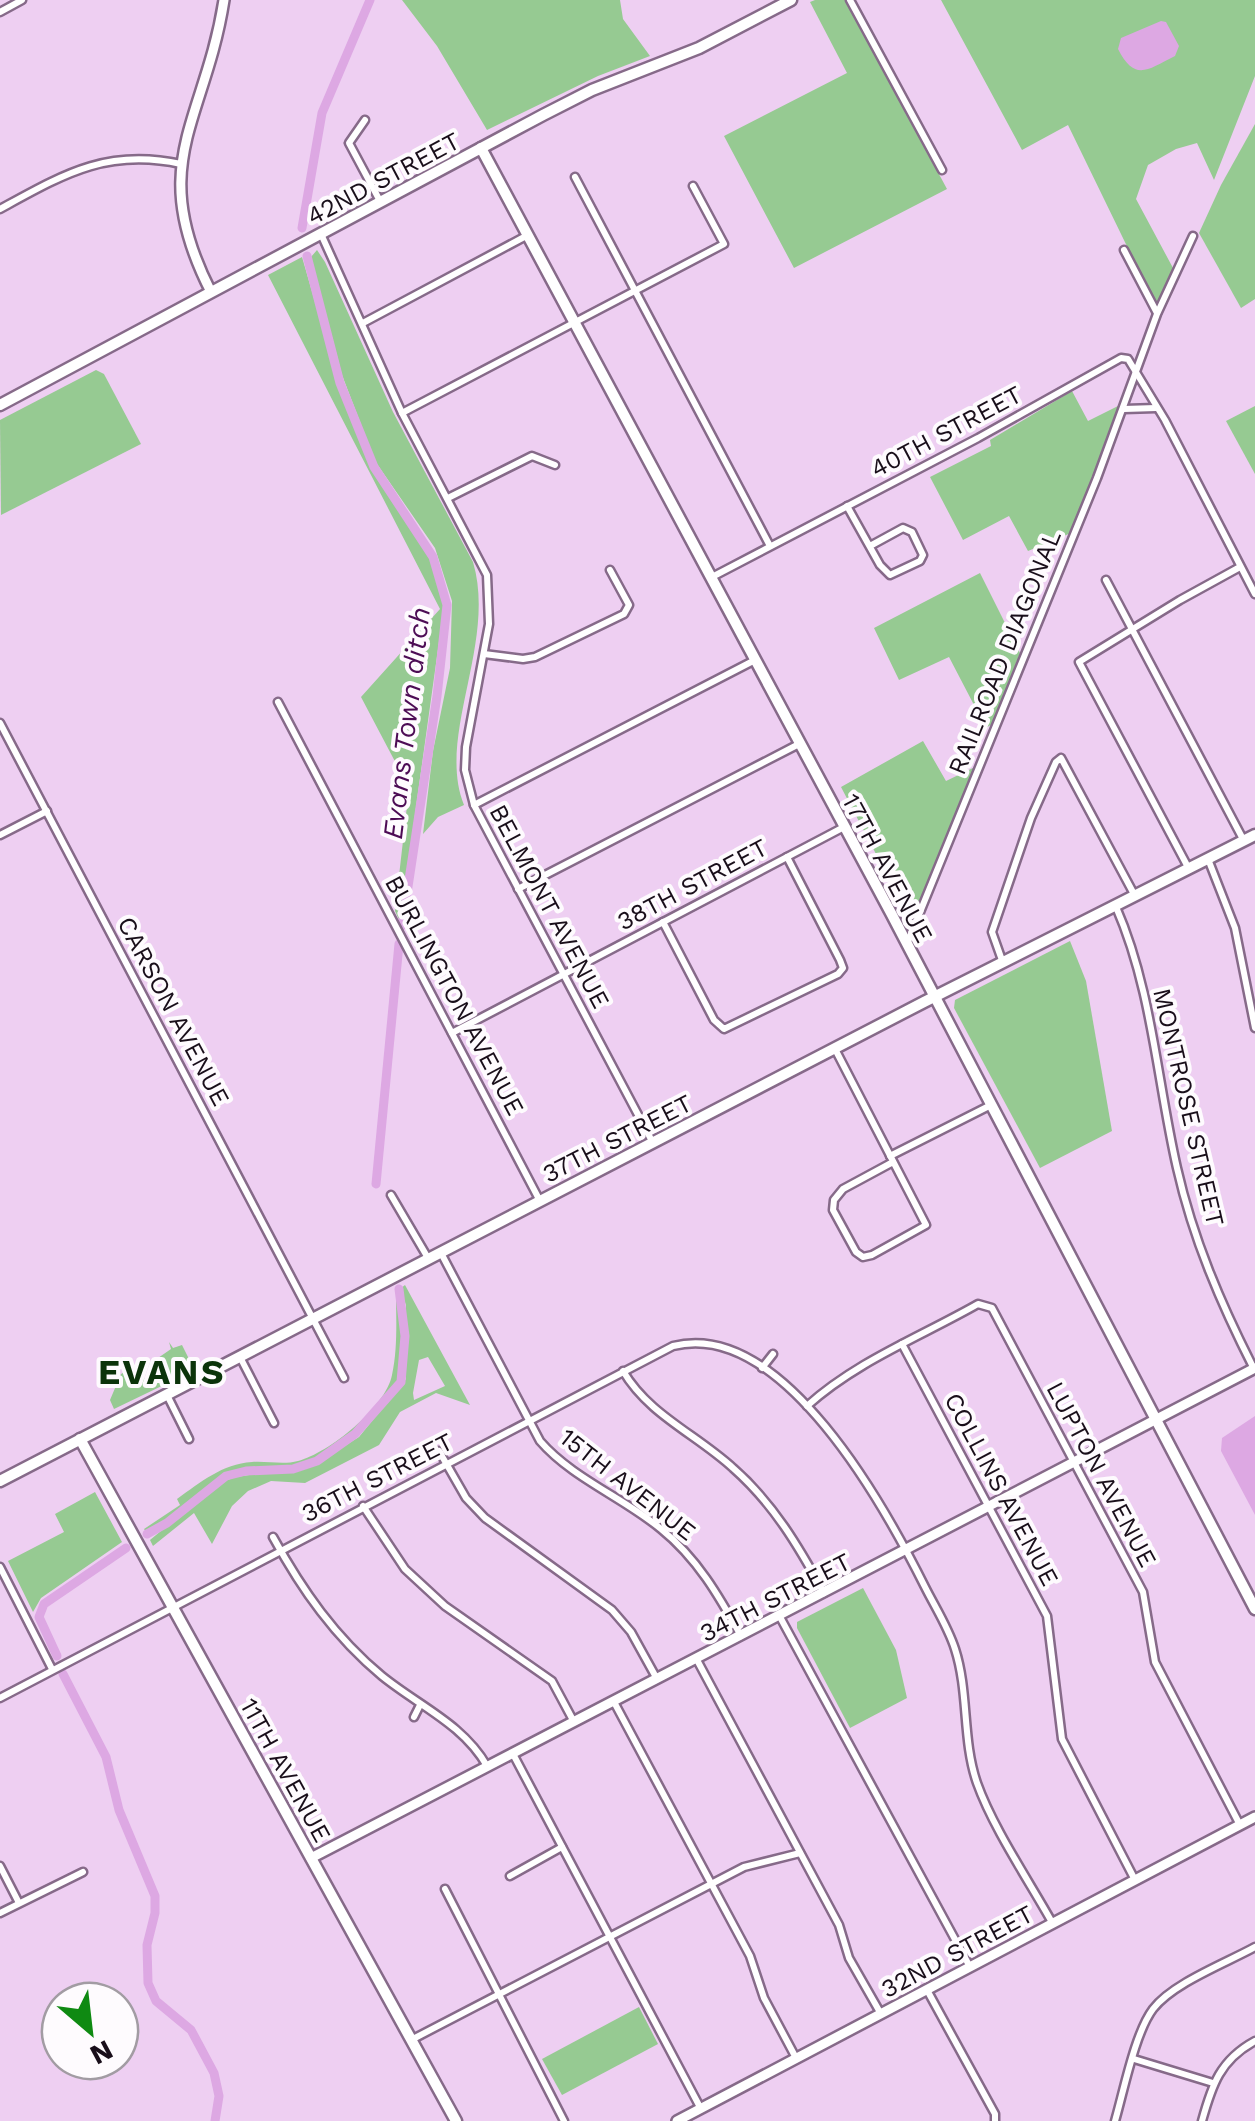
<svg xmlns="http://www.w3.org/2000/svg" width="1255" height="2121" viewBox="0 0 1255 2121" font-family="'Work Sans',sans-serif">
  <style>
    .green { fill: #96ca92; fill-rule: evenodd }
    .water { fill: #dda8e3 }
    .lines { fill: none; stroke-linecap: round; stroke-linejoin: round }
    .canal { stroke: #dda8e3; stroke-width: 9 }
    .minor-casing { stroke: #866a89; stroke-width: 11 }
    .tertiary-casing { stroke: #866a89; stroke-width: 14 }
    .secondary-casing { stroke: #866a89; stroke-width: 15 }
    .minor { stroke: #fff; stroke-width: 6 }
    .tertiary { stroke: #fff; stroke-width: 9 }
    .secondary { stroke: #fff; stroke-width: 10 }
    .labels { text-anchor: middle; stroke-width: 8; stroke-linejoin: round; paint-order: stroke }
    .street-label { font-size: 25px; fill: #190e1a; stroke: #fefbfe }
    .water-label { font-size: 28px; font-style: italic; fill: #4d0c55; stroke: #fefbfe }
    .district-label { font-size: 35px; font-weight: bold; letter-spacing: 2.5px; fill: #0b330a; stroke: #fefbfe }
  </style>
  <rect width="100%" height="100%" fill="#eecff2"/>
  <g class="green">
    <polygon points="402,0 620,0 623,19 650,56 598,76 487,130 437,46"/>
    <polygon points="815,0 845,0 947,189 794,268 724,136 847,73 810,2"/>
    <polygon points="941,0 1255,0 1255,76 1214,180 1197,143 1176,149 1148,165 1136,199 1173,268 1157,308 1068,125 1022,150"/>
    <polygon points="1255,124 1255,299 1241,308 1199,233 1221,185"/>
    <path d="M317 250 325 262 393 412 473 562C497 643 436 736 464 805L438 817 423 834 433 751 450 668 452 601 435 548 375 461 342 375 311 257Z"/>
    <polygon points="302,257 339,385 372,468 431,557 444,606 400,922 395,911 409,788 361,697 440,609 268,275"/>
    <polygon points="96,370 104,374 141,444 1,515 0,420"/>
    <polygon points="1072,391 1088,421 1120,405 1071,533 1028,551 1009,516 963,540 930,477 991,446 990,440"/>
    <polygon points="1255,406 1255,474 1226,421"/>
    <polygon points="980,573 1020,653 992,724 986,728 949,657 899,680 874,628"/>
    <polygon points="923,741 946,781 975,767 912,923 841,787"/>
    <polygon points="1070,941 1086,981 1112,1131 1040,1168 954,1008 955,1000"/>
    <path d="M405 1285 470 1405 436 1393 400 1412 379 1445 305 1483 271 1481 248 1491 232 1506 212 1544 194 1513 153 1546 150 1540 219 1483 236 1477 312 1466 359 1437 406 1379V1305L400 1289ZM428 1357 445 1386 414 1400 413 1393 419 1360Z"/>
    <path d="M396 1290 403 1335 398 1381 344 1443 317 1459 294 1466 246 1469 226 1474 166 1521 146 1532 144 1529 180 1505 177 1499C201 1482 222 1464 252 1462 268 1461 284 1465 298 1461 329 1453 386 1407 392 1375 398 1348 396 1317 396 1290Z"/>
    <polygon points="169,1342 173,1348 182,1345 191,1363 189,1372 175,1379 172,1376 169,1378 170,1382 114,1409 110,1400 121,1374 132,1368 143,1380 162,1362 158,1358 171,1349"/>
    <polygon points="95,1492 122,1542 41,1598 33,1612 8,1561 64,1532 55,1514"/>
    <polygon points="863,1588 896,1650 907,1698 850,1728 797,1628 797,1622"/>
    <polygon points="639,2007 658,2044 562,2095 542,2059"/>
  </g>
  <g class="water">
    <path d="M1161 21 1166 22 1179 46 1175 56C1147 70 1135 82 1118 49L1121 38Z"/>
    <polygon points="1255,1416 1255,1515 1221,1451 1222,1438"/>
  </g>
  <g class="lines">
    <g class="canal">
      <polyline points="302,228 322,113 370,0"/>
      <polyline points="307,256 340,383 374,467 433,557 447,605 437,696 402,926"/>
      <polyline points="376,1184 399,944"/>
      <polyline points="147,1534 167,1523 226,1476 246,1471 293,1469 317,1461 355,1434 401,1382 405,1336 399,1289"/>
      <polyline points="57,1656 39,1617 44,1604 126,1548"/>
      <polyline points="63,1674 106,1757 119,1810 155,1896 155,1913 147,1945 148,1983 156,2001 191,2030 214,2073 219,2096 215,2121"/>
    </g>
    <g class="minor-casing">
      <g id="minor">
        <polyline points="850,0 942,170"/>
        <polyline points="0,12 22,0"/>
        <polyline points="365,120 349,143 380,201"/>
        <polyline points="575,177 770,546"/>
        <path d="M0 209C64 174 107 148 181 164"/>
        <polyline points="321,234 402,413 487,575 489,624 466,747 465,770 474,805 653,1143"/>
        <polyline points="1124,250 1157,313"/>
        <polyline points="363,323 528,235"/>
        <polyline points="1124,409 1156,408"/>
        <polyline points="402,413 724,244 693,186"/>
        <polyline points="448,498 532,456 555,465"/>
        <polyline points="847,506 880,565 890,575 920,561 923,555 912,532 903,528 870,546"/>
        <polyline points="712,577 978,438 1121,358 1128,359 1165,420 1255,594"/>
        <polyline points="1106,580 1244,841"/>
        <polyline points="484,654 523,659 535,657 624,614 629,605 610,570"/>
        <polyline points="278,702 540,1201"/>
        <polyline points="0,723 344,1378"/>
        <polyline points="474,805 755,660"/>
        <polyline points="0,835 47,811"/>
        <polyline points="1208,859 1235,928 1255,1028"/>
        <polyline points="1189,869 1079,662 1180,600 1240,567"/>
        <polyline points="518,889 799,744"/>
        <path d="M1116 907C1152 989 1157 1081 1177 1168 1193 1239 1221 1304 1254 1369"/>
        <polyline points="663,922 714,1020 724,1029 838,974 843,968 840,960 787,857"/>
        <polyline points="907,944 1097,478 1157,314 1193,236"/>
        <polyline points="1003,963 992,932 1031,818 1056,762 1061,758 1135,896"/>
        <polyline points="452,1033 844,827"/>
        <polyline points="835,1049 926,1225 872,1255 863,1257 856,1252 833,1210 834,1200 843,1189 893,1162"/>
        <polyline points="890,1156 991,1105"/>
        <polyline points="391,1195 428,1258"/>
        <path d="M441 1253 540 1441C572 1478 624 1498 661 1529 697 1558 719 1596 741 1636"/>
        <polyline points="902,1344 1047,1616 1062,1739 1135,1880"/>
        <polyline points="240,1357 274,1423"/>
        <polyline points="762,1368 773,1354"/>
        <path d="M623 1371C649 1415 696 1434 733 1468 773 1503 799 1547 824 1593"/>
        <polyline points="167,1395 189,1439"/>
        <path d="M807 1406C857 1361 920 1337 978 1304L992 1308 1143 1592 1155 1662 1240 1825"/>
        <polyline points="439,1451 466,1498 485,1518 612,1610 631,1632 657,1679"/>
        <polyline points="363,1506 405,1569 445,1606 552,1681 574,1722"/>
        <path d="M273 1537C302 1590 335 1637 382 1676 419 1706 463 1724 487 1766"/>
        <polyline points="0,1567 52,1669"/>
        <polyline points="780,1617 970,1967"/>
        <polyline points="697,1660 839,1925 849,1958 881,2014"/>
        <path d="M0 1698 673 1346C782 1318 885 1507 925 1587 935 1607 948 1627 955 1649 969 1692 962 1740 977 1783 993 1828 1029 1881 1053 1924"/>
        <polyline points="614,1702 750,1956 764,1998 796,2058"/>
        <polyline points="414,1717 420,1705"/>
        <polyline points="513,1754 701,2109"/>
        <polyline points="0,1866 19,1903"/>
        <polyline points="510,1876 562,1847"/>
        <polyline points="445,1889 564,2121"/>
        <polyline points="0,1913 83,1872"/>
        <polyline points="927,1990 995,2114 995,2121"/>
        <polyline points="411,2040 744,1867 800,1853"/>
        <polyline points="1134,2059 1213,2083"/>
        <path d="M1115 2121C1124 2090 1135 2033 1153 2009 1173 1983 1226 1963 1255 1947"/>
        <path d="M1202 2121C1212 2085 1220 2060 1255 2041"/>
      </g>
    </g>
    <g class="tertiary-casing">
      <g id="tertiary">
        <path d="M211 292C145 163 205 122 224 0"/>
        <polyline points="311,1858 1255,1368"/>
        <polyline points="677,2121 1255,1817"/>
      </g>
    </g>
    <g class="secondary-casing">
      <g id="secondary">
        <polyline points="481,148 891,913 1255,1609"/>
        <polyline points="0,405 543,115 592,90 699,48 791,0"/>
        <polyline points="80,1439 456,2121"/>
        <polyline points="0,1481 924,1002 1255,835"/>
      </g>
    </g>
    <use href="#minor" class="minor"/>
    <use href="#tertiary" class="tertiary"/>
    <use href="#secondary" class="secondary"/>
  </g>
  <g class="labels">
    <g class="street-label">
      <text transform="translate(383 178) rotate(-28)" y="9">42ND STREET</text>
      <text transform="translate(946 431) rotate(-28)" y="9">40TH STREET</text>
      <text transform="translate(1004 652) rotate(-68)" y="9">RAILROAD DIAGONAL</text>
      <text transform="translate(888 868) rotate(62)" y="9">17TH AVENUE</text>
      <text transform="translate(692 884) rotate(-28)" y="9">38TH STREET</text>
      <text transform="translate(550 906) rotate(62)" y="9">BELMONT AVENUE</text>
      <text transform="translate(455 995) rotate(62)" y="9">BURLINGTON AVENUE</text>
      <text transform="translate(174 1011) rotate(62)" y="9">CARSON AVENUE</text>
      <text transform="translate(1189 1107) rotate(77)" y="9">MONTROSE STREET</text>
      <text transform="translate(617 1138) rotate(-27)" y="9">37TH STREET</text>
      <text transform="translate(1102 1474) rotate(62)" y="9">LUPTON AVENUE</text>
      <text transform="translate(377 1477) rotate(-27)" y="9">36TH STREET</text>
      <text transform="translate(628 1484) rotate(38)" y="9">15TH AVENUE</text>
      <text transform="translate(1002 1489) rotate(62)" y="9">COLLINS AVENUE</text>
      <text transform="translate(775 1597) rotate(-27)" y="9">34TH STREET</text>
      <text transform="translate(286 1770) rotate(61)" y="9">11TH AVENUE</text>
      <text transform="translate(957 1951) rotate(-28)" y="9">32ND STREET</text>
    </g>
    <g class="water-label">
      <text transform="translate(406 723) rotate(-83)" y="10">Evans Town ditch</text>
    </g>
    <g class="district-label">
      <text x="162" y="1384">EVANS</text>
    </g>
  </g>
  <g transform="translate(90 2031) rotate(152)"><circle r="48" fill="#fefbfe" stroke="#a29ca3" stroke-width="2.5"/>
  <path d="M0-8L18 38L0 25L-18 38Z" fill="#0f8a12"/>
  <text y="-15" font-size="28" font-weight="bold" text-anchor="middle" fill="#190e1a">N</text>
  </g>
</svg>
